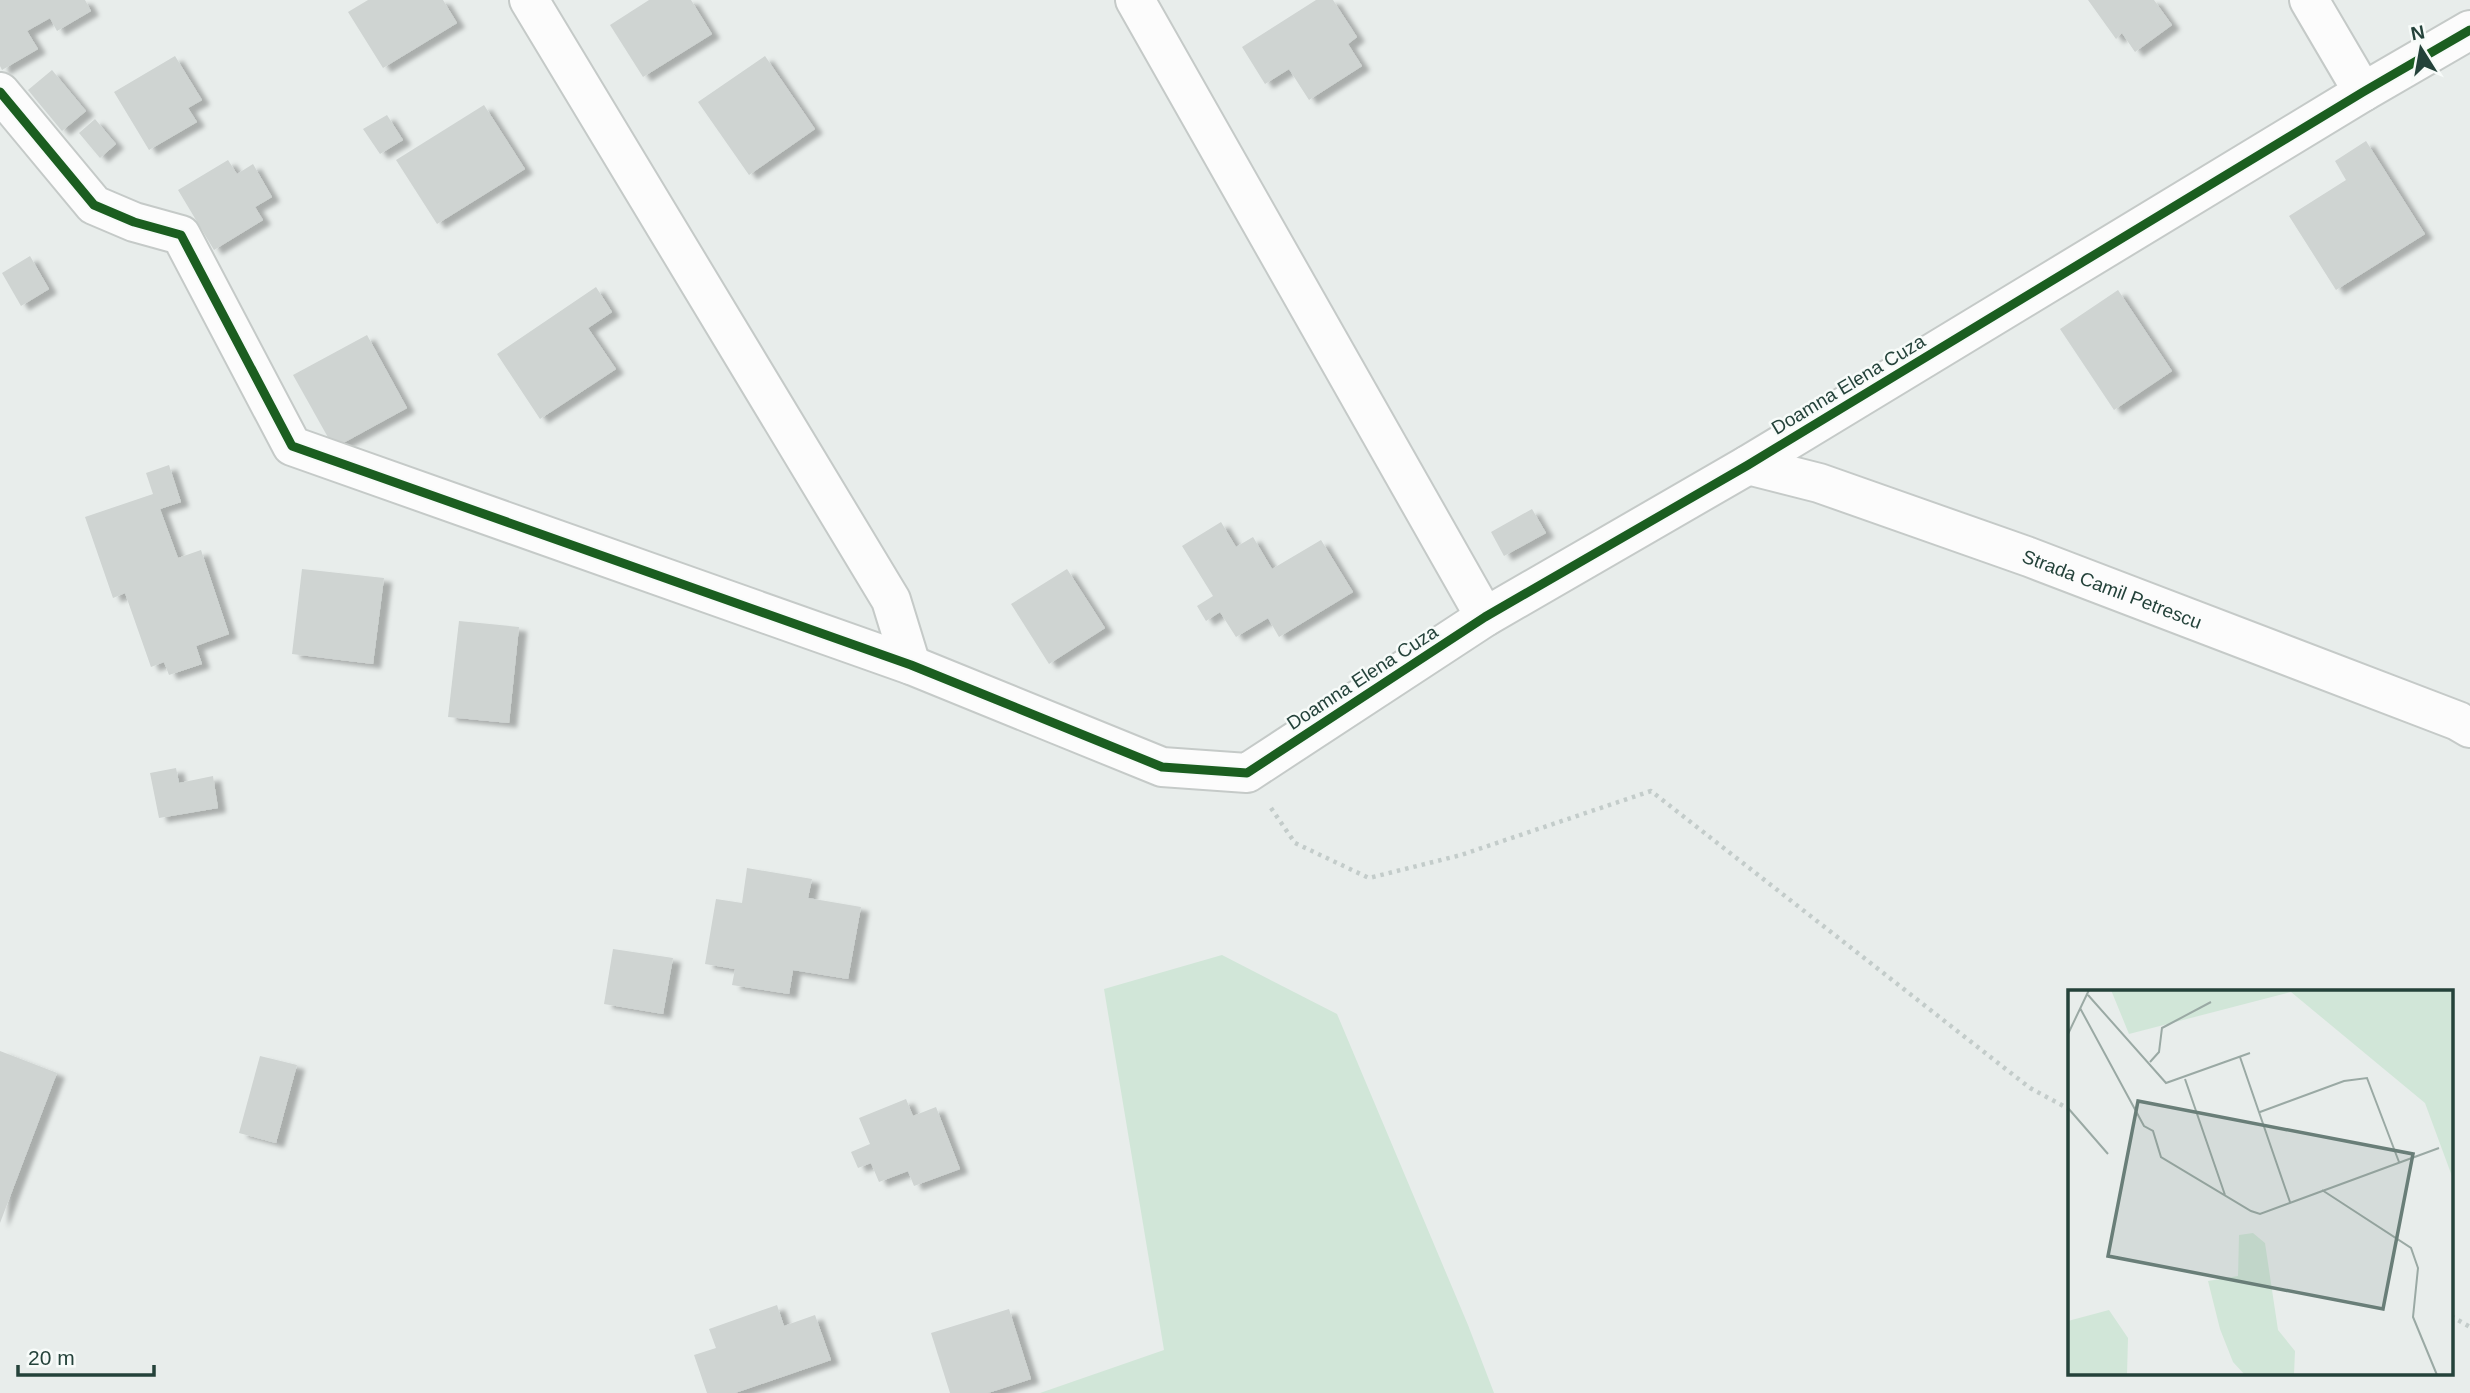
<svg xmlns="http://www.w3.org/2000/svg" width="2470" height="1393" viewBox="0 0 2470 1393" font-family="Arial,sans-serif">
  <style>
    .green { fill: #d1e6d8 }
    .building { fill: #cfd4d2; filter: url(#shadow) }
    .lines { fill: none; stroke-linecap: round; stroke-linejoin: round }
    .minor-casing { stroke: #c5cac8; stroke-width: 42 }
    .path { stroke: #c3ccca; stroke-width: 4.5; stroke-dasharray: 3.5 5; stroke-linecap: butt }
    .minor { stroke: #fcfcfc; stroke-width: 38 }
    .cycleway-casing { stroke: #f7fbf9; stroke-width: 13 }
    .cycleway { stroke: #1b5e20; stroke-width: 9 }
    .labels { text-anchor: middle; stroke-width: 5; stroke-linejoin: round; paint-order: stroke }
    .street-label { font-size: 19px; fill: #24423a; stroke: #f7fbf9 }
    .inset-road { fill: none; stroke: #9aa9a4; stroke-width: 2 }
    .view { fill: #697e78; fill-opacity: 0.15; stroke: #697e78; stroke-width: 3.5 }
    .inset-edge { fill: none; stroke: #24423a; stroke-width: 3.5 }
  </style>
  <defs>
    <filter id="shadow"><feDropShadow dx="8" dy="4.5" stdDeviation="2" flood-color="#0004"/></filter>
  </defs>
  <rect width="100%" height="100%" fill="#e8edeb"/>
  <polygon class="green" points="1222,955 1337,1014 1468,1325 1494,1393 1040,1393 1164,1350 1104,989"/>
  <g class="building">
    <polygon points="0,0 85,0 91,11 57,31 50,18 27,31 38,49 2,70 0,66"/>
    <polygon points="368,0 443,0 457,23 383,68 348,12"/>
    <polygon points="649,0 691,0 712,34 643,77 610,25"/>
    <polygon points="1316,0 1333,0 1357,37 1348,44 1362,66 1309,100 1289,69 1265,84 1242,47"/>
    <polygon points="2088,0 2154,0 2172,25 2135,52 2122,33 2116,39"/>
    <polygon points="175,56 202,100 188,108 197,122 149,150 114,92"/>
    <polygon points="765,56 815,129 749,175 698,102"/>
    <polygon points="52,70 86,111 62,131 28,90"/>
    <polygon points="484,105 525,169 437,224 396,160"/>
    <polygon points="387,115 403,140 380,154 363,129"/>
    <polygon points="95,119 116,144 100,158 79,133"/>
    <polygon points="2366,141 2425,234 2336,290 2289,216 2346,180 2335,161"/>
    <polygon points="228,160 237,174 253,164 272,197 255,207 263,220 214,250 178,190"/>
    <polygon points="30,256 49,289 21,306 2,273"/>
    <polygon points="596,287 612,312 588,328 616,369 540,419 497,354"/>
    <polygon points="2118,290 2172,371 2114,410 2060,329"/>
    <polygon points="367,335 407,408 334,448 293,375"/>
    <polygon points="169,465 181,502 160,509 178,558 201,550 229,634 196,646 202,664 169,675 164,662 151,667 125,593 113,598 85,517 153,494 146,473"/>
    <polygon points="1532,509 1546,533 1504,556 1491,532"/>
    <polygon points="1221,522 1236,547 1253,537 1272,569 1321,540 1353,592 1279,637 1268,618 1236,637 1220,612 1206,621 1197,606 1213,596 1182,546"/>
    <polygon points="302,569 384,578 373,664 292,654"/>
    <polygon points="1067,569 1105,628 1049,664 1011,604"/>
    <polygon points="459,621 519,627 509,723 448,717"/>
    <polygon points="176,768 179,783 213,776 218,808 159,818 150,773"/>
    <polygon points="747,868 812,879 808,898 861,907 848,979 793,970 789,994 732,985 735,969 705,964 716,899 742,903"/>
    <polygon points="613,949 673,958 663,1014 604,1004"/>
    <polygon points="0,1051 57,1073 0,1223"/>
    <polygon points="260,1056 297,1065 276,1143 239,1133"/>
    <polygon points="906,1099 913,1116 936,1107 960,1169 914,1186 908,1171 879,1182 871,1163 858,1168 851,1152 870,1144 859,1118"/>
    <polygon points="777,1305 784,1326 815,1315 831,1360 735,1393 707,1393 694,1355 716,1348 709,1329"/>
    <polygon points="1009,1309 1031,1379 988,1393 950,1393 931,1333"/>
  </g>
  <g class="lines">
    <g class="minor-casing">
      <g id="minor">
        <polyline points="529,0 891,600 911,665"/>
        <polyline points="1135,0 1485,617"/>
        <polyline points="2309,0 2363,92"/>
        <polyline points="0,92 94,205 134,222 181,235 292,446 911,665 1162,767 1247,773 1485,617 1748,465 2363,92 2470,30"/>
        <path id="s1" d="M1748 465 1819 483 2029 557 2458 721 2470 728"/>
      </g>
    </g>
    <g class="path">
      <polyline points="1271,808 1295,843 1369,878 1461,855 1651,791 2030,1088 2069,1109"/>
      <polyline points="2451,1316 2470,1327"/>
    </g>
    <use href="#minor" class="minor"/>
    <g class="cycleway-casing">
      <polyline id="cycleway" points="0,92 94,205 134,222 181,235 292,446 911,665 1162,767 1247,773 1485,617 1748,465 2363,92 2470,30"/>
    </g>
    <use href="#cycleway" class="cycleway"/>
  </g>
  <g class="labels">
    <g class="street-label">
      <text transform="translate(1848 384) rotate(-31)" y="7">Doamna Elena Cuza</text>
      <text dy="7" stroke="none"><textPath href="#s1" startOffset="385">Strada Camil Petrescu</textPath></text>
      <text transform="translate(1362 677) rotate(-33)" y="7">Doamna Elena Cuza</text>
    </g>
  </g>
  <g transform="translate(2068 990)">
    <rect width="385" height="385" fill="#e8edeb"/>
    <path d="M43 0H385V189L357 113 223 2 61 44ZM185 243 197 253 210 340 227 361 226 385H177L165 372 152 339 140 291 170 286 171 245ZM41 320 60 348 59 385H0V331Z" fill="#d1e6d8"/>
    <path class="inset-road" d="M20 5 98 93 182 63M12 18 76 136 85 141 93 167 183 221 192 224 371 158M0 44 21 0M172 67 222 212M82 72 91 62 94 38 143 12M117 89 157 205M0 118 40 164M192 122 276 91 299 88 331 172M254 200 343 258 350 278 345 327 369 385"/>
    <path class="view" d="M70 111 345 164 315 319 40 266Z"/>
    <rect width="385" height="385" class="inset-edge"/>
  </g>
  <g transform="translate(2421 49) rotate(349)" stroke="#f7fbf9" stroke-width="5" paint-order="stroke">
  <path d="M0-5L12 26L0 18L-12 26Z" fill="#24423a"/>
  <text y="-10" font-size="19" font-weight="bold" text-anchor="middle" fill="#24423a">N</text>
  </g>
  <path d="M18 1365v10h136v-10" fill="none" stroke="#24423a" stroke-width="3.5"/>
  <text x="28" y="1365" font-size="21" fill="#24423a" stroke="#f7fbf9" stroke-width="5" paint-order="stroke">20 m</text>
</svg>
